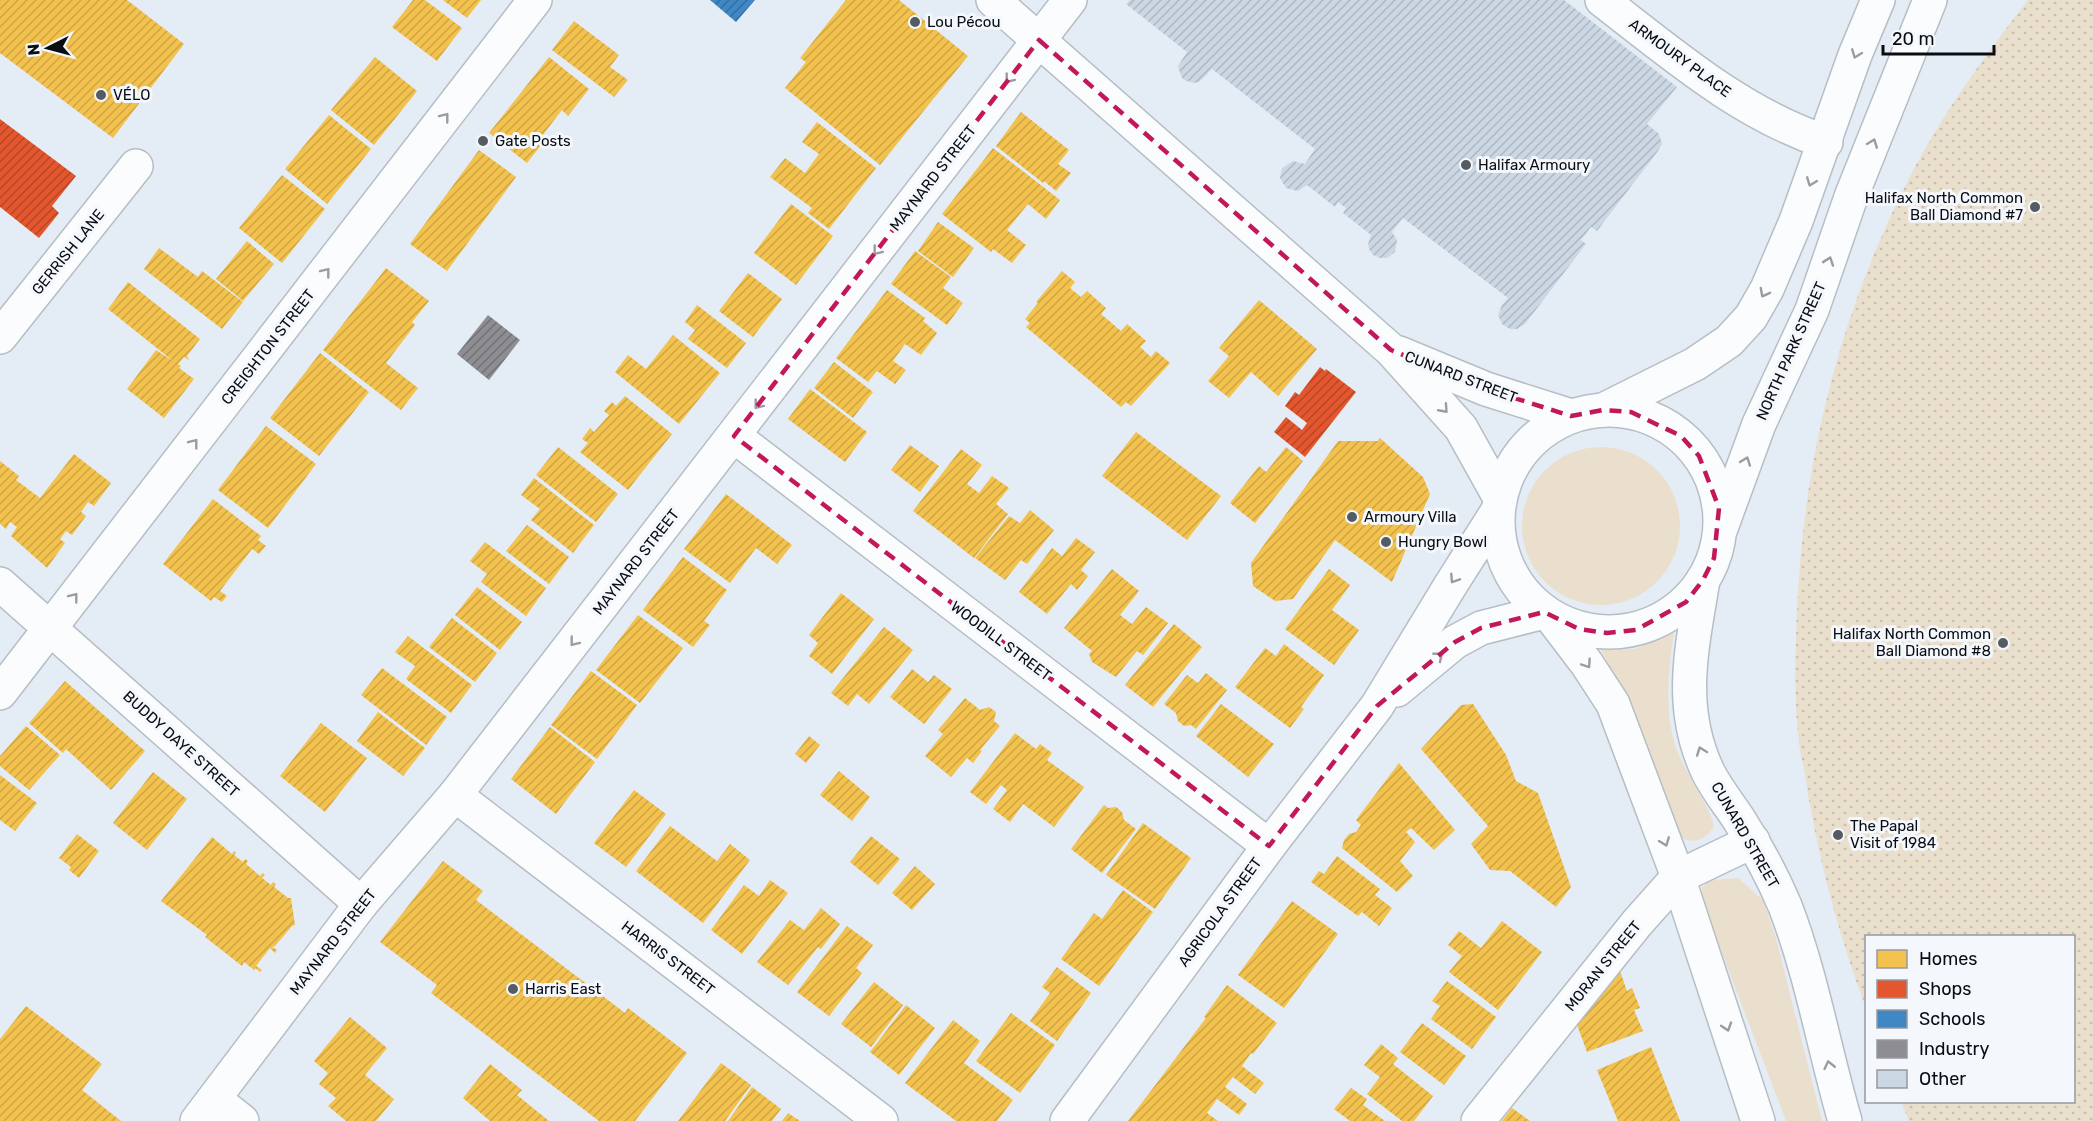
<svg xmlns="http://www.w3.org/2000/svg" width="2093" height="1121" viewBox="0 0 2093 1121" font-family="Rubik,sans-serif">
  <style>
    .grass { fill: #eadfcd }
    .park { fill: url(#park-dots) }
    .homes { fill: url(#homes-hatch) }
    .shops { fill: url(#shops-hatch) }
    .schools { fill: url(#schools-hatch) }
    .industry { fill: url(#industry-hatch) }
    .building { fill: url(#building-hatch) }
    .lines { fill: none; stroke-linecap: round; stroke-linejoin: round }
    .minor-casing { stroke: #b6bdc4; stroke-width: 36 }
    .major-casing { stroke: #b6bdc4; stroke-width: 36 }
    .minor { stroke: #fbfcfe; stroke-width: 33 }
    .major { stroke: #fbfcfe; stroke-width: 33 }
    .oneway { stroke: #9a9ca0 }
    .marked { fill: none; stroke: #c2185b; stroke-width: 4.5; stroke-dasharray: 12 8; stroke-linejoin: round }
    .poi-dot { fill: #555b62; stroke: #f4f7fb; stroke-width: 2 }
    .labels { text-anchor: middle; stroke-width: 6; stroke-linejoin: round; paint-order: stroke }
    .poi-label { font-size: 15px; fill: #080d13; stroke: #f4f7fb; text-anchor: start }
    .street-label { font-size: 15px; fill: #080d13; stroke: #f4f7fb }
  </style>
  <defs>
    <pattern id="park-dots" width="8" height="8" patternUnits="userSpaceOnUse" patternTransform="scale(1.5)"><rect width="8" height="8" fill="#eadfcd"/><path d="M2 2h.1M6 6h.1" fill="none" stroke="#c7beaf" stroke-width="1.8" stroke-linecap="round"/></pattern>
    <pattern id="homes-hatch" width="6" height="6" patternUnits="userSpaceOnUse" patternTransform="scale(1.5)"><rect width="6" height="6" fill="#f2c14e"/><path d="M-1 1l2-2M0 6l6-6M5 7l2-2" fill="none" stroke="#cea543"/></pattern>
    <pattern id="shops-hatch" width="6" height="6" patternUnits="userSpaceOnUse" patternTransform="scale(1.5)"><rect width="6" height="6" fill="#e4572e"/><path d="M-1 1l2-2M0 6l6-6M5 7l2-2" fill="none" stroke="#b74626"/></pattern>
    <pattern id="schools-hatch" width="6" height="6" patternUnits="userSpaceOnUse" patternTransform="scale(1.5)"><rect width="6" height="6" fill="#3f88c5"/><path d="M-1 1l2-2M0 6l6-6M5 7l2-2" fill="none" stroke="#336e9f"/></pattern>
    <pattern id="industry-hatch" width="6" height="6" patternUnits="userSpaceOnUse" patternTransform="scale(1.5)"><rect width="6" height="6" fill="#8d8d92"/><path d="M-1 1l2-2M0 6l6-6M5 7l2-2" fill="none" stroke="#717276"/></pattern>
    <pattern id="building-hatch" width="6" height="6" patternUnits="userSpaceOnUse" patternTransform="scale(1.5)"><rect width="6" height="6" fill="#ccd7e4"/><path d="M-1 1l2-2M0 6l6-6M5 7l2-2" fill="none" stroke="#aeb7c3"/></pattern>
  </defs>
  <rect width="100%" height="100%" fill="#e4edf6"/>
  <g class="grass">
    <circle cx="1601" cy="526" r="79"/>
    <path d="M1674 633C1668 671 1664 710 1676 748 1680 758 1685 768 1690 777 1698 795 1711 808 1714 827 1704 841 1695 844 1679 837L1625 695 1601 650 1635 649Z"/>
    <polygon points="1738,878 1763,900 1776,938 1822,1121 1786,1121 1701,898 1702,887 1711,880"/>
  </g>
  <path class="park" d="M2028 0H2093V1121H1909L1901 1102H2074V936H1866V1008C1837 931 1816 850 1804 769 1802 760 1800 751 1799 743 1794 700 1795 656 1797 613 1803 456 1842 304 1916 165 1948 106 1987 53 2028 0Z"/>
  <g class="homes">
    <polygon points="0,0 127,0 184,44 113,138 0,53"/>
    <polygon points="413,0 425,0 462,28 437,61 392,27"/>
    <polygon points="443,0 481,0 467,18"/>
    <polygon points="846,0 899,0 968,56 880,165 785,88 806,62 800,58"/>
    <polygon points="574,21 619,55 610,67 628,80 614,97 552,50"/>
    <polygon points="375,57 417,91 374,145 331,110"/>
    <polygon points="549,57 589,89 568,116 562,110 542,136 546,139 527,163 489,133"/>
    <polygon points="1021,112 1069,150 1058,164 1071,173 1056,191 1044,181 1043,183 996,146"/>
    <polygon points="329,115 371,149 327,204 285,169"/>
    <polygon points="817,122 876,168 829,229 808,213 812,208 770,177 785,158 805,173 819,154 802,142"/>
    <polygon points="993,148 1060,200 1046,219 1028,204 1007,230 1026,245 1012,263 993,249 991,252 942,214"/>
    <polygon points="479,150 516,177 447,271 410,244"/>
    <polygon points="282,175 325,209 282,263 239,228"/>
    <polygon points="791,204 833,236 796,285 754,253"/>
    <polygon points="938,222 974,248 953,277 918,251"/>
    <polygon points="247,241 274,264 243,301 216,279"/>
    <polygon points="159,248 198,277 202,271 243,302 222,329 144,269"/>
    <polygon points="915,251 951,277 943,288 963,303 947,325 891,284"/>
    <polygon points="386,268 429,301 412,322 415,325 386,363 418,388 401,410 323,350"/>
    <polygon points="1062,271 1075,282 1070,288 1081,297 1087,291 1106,308 1101,314 1121,331 1127,324 1146,341 1140,347 1151,357 1156,351 1170,363 1131,406 1126,402 1121,407 1026,327 1030,323 1025,319 1038,303 1036,302"/>
    <polygon points="748,273 782,299 753,337 719,311"/>
    <polygon points="128,282 200,339 187,356 189,360 184,357 178,364 181,366 179,368 194,379 164,418 127,389 156,350 173,361 108,309"/>
    <polygon points="887,290 925,318 923,321 937,333 921,355 905,344 893,361 906,370 895,384 877,371 868,382 836,358"/>
    <polygon points="1259,300 1317,349 1278,396 1251,372 1229,398 1208,381 1229,356 1219,348"/>
    <polygon points="697,305 746,343 727,368 688,339 695,330 685,322"/>
    <polygon points="673,335 720,373 679,424 615,372 628,355 646,369"/>
    <polygon points="320,353 369,392 319,456 270,418"/>
    <polygon points="834,362 873,392 853,418 814,388"/>
    <polygon points="810,389 867,432 845,462 788,419"/>
    <polygon points="625,396 672,434 628,490 580,452 588,443 582,439 590,428 594,432 609,415 604,411 612,402 616,406"/>
    <polygon points="266,426 316,464 268,528 218,490"/>
    <polygon points="1136,432 1221,496 1187,540 1102,476"/>
    <polygon points="1380,438 1423,477 1430,494 1392,582 1335,540 1293,599 1275,601 1253,586 1251,563 1338,441 1378,441"/>
    <polygon points="910,445 939,466 920,492 891,470"/>
    <polygon points="558,447 618,494 596,522 536,475"/>
    <polygon points="1286,447 1303,461 1255,523 1230,503 1259,466 1266,472"/>
    <polygon points="961,449 982,465 967,484 979,493 992,476 1009,488 996,504 1008,514 974,558 913,511"/>
    <polygon points="74,454 111,483 94,506 88,502 81,512 86,516 72,535 66,531 60,539 65,543 47,568 11,536 17,527 10,522 6,529 0,524 0,461 19,476 16,480 40,498"/>
    <polygon points="534,478 594,525 573,553 531,520 540,509 521,495"/>
    <polygon points="726,494 792,545 777,564 756,548 730,583 684,549"/>
    <polygon points="213,499 261,536 258,540 266,546 259,554 252,549 220,591 227,596 222,602 214,597 211,601 163,564"/>
    <polygon points="1030,510 1054,530 1027,564 1021,560 1005,580 975,558 1009,516 1020,523"/>
    <polygon points="527,525 569,557 549,584 506,551"/>
    <polygon points="1076,538 1095,552 1081,570 1088,576 1077,590 1071,584 1047,614 1019,592 1052,548 1062,556"/>
    <polygon points="485,542 546,588 526,616 481,582 487,574 470,561"/>
    <polygon points="683,557 727,590 704,621 710,625 693,647 643,610"/>
    <polygon points="1112,569 1139,591 1120,615 1132,624 1146,607 1168,623 1143,655 1137,651 1116,677 1092,662 1089,654 1092,651 1064,628"/>
    <polygon points="1329,569 1350,585 1332,610 1359,630 1334,665 1285,629"/>
    <polygon points="477,587 522,622 500,650 455,615"/>
    <polygon points="841,593 874,619 832,674 809,656 818,643 809,635"/>
    <polygon points="638,615 683,648 640,703 596,670"/>
    <polygon points="452,618 497,653 475,682 429,647"/>
    <polygon points="1174,624 1202,647 1153,707 1125,685"/>
    <polygon points="884,627 913,650 869,704 857,694 848,706 831,693"/>
    <polygon points="408,636 472,685 451,713 406,679 415,666 395,652"/>
    <polygon points="1284,644 1324,675 1301,707 1304,709 1290,728 1235,687 1265,648 1276,656"/>
    <polygon points="382,668 447,717 426,745 361,695"/>
    <polygon points="912,669 928,682 934,675 952,689 924,724 890,697"/>
    <polygon points="591,671 637,705 597,759 551,725"/>
    <polygon points="1206,673 1227,690 1196,729 1191,725 1184,726 1178,721 1176,713 1164,704 1187,675 1198,683"/>
    <polygon points="65,681 145,751 111,790 66,749 63,753 29,723"/>
    <polygon points="965,698 980,710 989,707 996,712 994,721 1000,726 980,750 982,751 973,763 967,758 951,777 925,756 943,734 938,730"/>
    <polygon points="1221,704 1274,744 1248,777 1196,736"/>
    <polygon points="1473,704 1506,755 1516,781 1538,793 1571,887 1556,907 1510,871 1490,870 1471,844 1488,826 1421,749 1461,705"/>
    <polygon points="378,712 425,748 403,776 357,741"/>
    <polygon points="321,723 367,758 325,812 280,776"/>
    <polygon points="26,726 60,755 29,790 0,766 0,756"/>
    <polygon points="550,727 595,762 556,814 511,779"/>
    <polygon points="1015,733 1036,749 1040,744 1052,753 1047,760 1084,787 1054,827 1023,804 1010,822 993,809 1007,790 1001,785 986,804 970,792"/>
    <polygon points="809,736 820,745 806,763 795,754"/>
    <polygon points="1399,763 1455,830 1434,850 1411,828 1406,832 1415,842 1400,861 1413,876 1397,892 1342,848 1344,840 1349,834 1356,832 1361,825 1356,820"/>
    <polygon points="839,771 870,797 852,821 820,795"/>
    <polygon points="153,772 187,799 147,850 113,823"/>
    <polygon points="0,775 37,803 15,831 0,820"/>
    <polygon points="634,790 666,814 626,867 594,843"/>
    <polygon points="1104,805 1108,808 1116,807 1122,812 1124,820 1136,829 1102,873 1071,849"/>
    <polygon points="1143,823 1191,858 1155,909 1106,875"/>
    <polygon points="670,826 717,861 730,844 750,860 703,923 636,871"/>
    <polygon points="77,834 99,851 79,878 69,870 71,867 59,858"/>
    <polygon points="871,836 900,859 878,885 850,862"/>
    <polygon points="212,837 232,854 234,851 236,852 234,855 243,862 245,859 248,861 246,864 260,876 263,873 265,875 262,878 271,885 273,882 276,884 274,887 288,898 291,898 295,925 292,926 275,946 272,947 277,950 275,953 270,948 256,966 262,970 260,972 255,968 254,970 244,962 242,966 205,937 207,935 161,901"/>
    <polygon points="1337,856 1380,889 1375,895 1392,908 1379,926 1362,912 1358,916 1311,882 1319,871 1324,874"/>
    <polygon points="443,861 483,891 476,900 625,1013 628,1008 687,1053 635,1121 599,1121 431,993 437,985 380,942"/>
    <polygon points="915,866 935,884 912,910 892,893"/>
    <polygon points="770,880 788,893 742,954 711,930 744,885 759,896"/>
    <polygon points="1123,890 1153,912 1099,986 1061,959 1094,913 1102,919"/>
    <polygon points="1292,901 1338,934 1284,1008 1238,975"/>
    <polygon points="821,908 840,924 821,949 818,947 788,985 757,962 790,920 804,930"/>
    <polygon points="1502,921 1542,952 1498,1010 1449,972 1462,956 1448,945 1459,931 1481,948"/>
    <polygon points="847,926 873,945 856,968 862,973 829,1016 797,992"/>
    <polygon points="1057,967 1091,993 1057,1041 1030,1021 1050,993 1042,987"/>
    <polygon points="1620,971 1627,991 1632,988 1640,1008 1634,1010 1643,1031 1587,1052 1572,1011"/>
    <polygon points="1447,981 1496,1017 1472,1049 1431,1019 1440,1006 1432,1001"/>
    <polygon points="874,982 903,1005 871,1047 841,1024"/>
    <polygon points="1227,985 1277,1023 1253,1054 1251,1053 1242,1066 1264,1083 1255,1094 1233,1077 1225,1087 1247,1104 1239,1115 1217,1099 1207,1113 1218,1121 1128,1121 1206,1018 1204,1017"/>
    <polygon points="906,1005 935,1028 899,1075 870,1052"/>
    <polygon points="26,1006 102,1064 82,1090 121,1121 0,1121 0,1039"/>
    <polygon points="1011,1013 1055,1045 1020,1093 976,1061"/>
    <polygon points="350,1017 387,1048 365,1075 394,1099 376,1121 346,1121 328,1106 336,1098 319,1084 328,1073 314,1061"/>
    <polygon points="953,1020 980,1041 964,1063 1013,1100 997,1121 956,1121 905,1083"/>
    <polygon points="1422,1023 1466,1056 1444,1085 1400,1052"/>
    <polygon points="1381,1044 1398,1058 1393,1064 1433,1096 1414,1121 1402,1121 1367,1094 1380,1077 1364,1065"/>
    <polygon points="1651,1047 1680,1121 1618,1121 1597,1070"/>
    <polygon points="721,1063 751,1085 725,1121 678,1121"/>
    <polygon points="490,1064 522,1090 517,1095 549,1121 490,1121 463,1098"/>
    <polygon points="752,1087 781,1109 772,1121 728,1121"/>
    <polygon points="1351,1088 1367,1099 1363,1105 1385,1121 1350,1121 1334,1109"/>
    <polygon points="1512,1108 1530,1121 1502,1121"/>
    <polygon points="788,1113 800,1121 782,1121"/>
  </g>
  <g class="shops">
    <polygon points="0,119 76,176 52,206 59,213 39,238 0,207"/>
    <polygon points="1320,367 1325,371 1326,369 1356,392 1305,457 1274,432 1286,417 1302,430 1307,423 1285,406 1295,392 1299,395"/>
  </g>
  <polygon class="schools" points="710,0 755,0 736,22"/>
  <polygon class="industry" points="488,315 520,340 489,380 457,354"/>
  <polygon class="building" points="1130,0 1564,0 1677,87 1647,124 1659,134 1662,144 1658,151 1597,231 1591,227 1581,240 1586,244 1525,324 1517,329 1510,329 1502,324 1498,315 1502,305 1508,298 1403,218 1392,232 1397,240 1395,252 1387,258 1380,258 1373,255 1369,249 1368,244 1371,235 1343,213 1346,208 1338,202 1335,207 1307,185 1298,191 1286,188 1280,178 1282,168 1293,161 1305,164 1315,149 1212,69 1199,82 1193,83 1184,80 1181,76 1178,66 1187,52 1126,4"/>
  <g class="lines">
    <g class="minor-casing">
      <g id="minor">
        <polyline points="993,0 1391,350 1461,428 1500,498"/>
        <path d="M1602 0C1672 54 1741 114 1826 142"/>
        <polyline points="0,337 136,166"/>
        <polyline points="1399,353 1486,389 1571,416"/>
        <polyline points="734,436 1269,846"/>
        <polyline points="0,584 361,904"/>
        <polyline points="1397,690 1455,642 1481,628 1544,612"/>
        <polyline points="0,693 535,0"/>
        <polyline points="455,795 881,1121"/>
        <polyline points="214,1099 242,1121"/>
        <polyline points="197,1121 361,904 455,795 1070,0"/>
        <polyline points="1067,1121 1269,846 1377,706 1450,586 1497,512"/>
        <polyline points="1478,1121 1637,923 1678,877 1753,841"/>
      </g>
    </g>
    <g class="major-casing">
      <g id="major">
        <polyline points="1603,410 1695,364 1729,341 1751,317 1767,289 1796,221 1855,55 1878,0"/>
        <circle cx="1609" cy="521" r="111"/>
        <polyline points="1721,528 1759,424 1812,310 1851,197 1930,0"/>
        <path d="M1703 580C1692 648 1677 706 1708 772 1716 788 1728 803 1738 818 1756 846 1772 875 1785 906 1812 976 1824 1049 1845 1121"/>
        <polyline points="1552,618 1587,664 1613,704 1678,877 1758,1121"/>
      </g>
    </g>
    <use href="#minor" class="minor"/>
    <use href="#major" class="major"/>
  </g>
  <defs><path id="oneway-chevron" d="M-2-3.5L2.5 0L-2 3.5" fill="none" stroke-width="1.6" stroke-linecap="round" stroke-linejoin="round" transform="scale(1.5)"/></defs>
  <g class="oneway">
    <use href="#oneway-chevron" transform="translate(1856 54) rotate(111)"/>
    <use href="#oneway-chevron" transform="translate(1009 79) rotate(128)"/>
    <use href="#oneway-chevron" transform="translate(445 117) rotate(-52)"/>
    <use href="#oneway-chevron" transform="translate(1873 143) rotate(-69)"/>
    <use href="#oneway-chevron" transform="translate(1811 182) rotate(111)"/>
    <use href="#oneway-chevron" transform="translate(877 251) rotate(128)"/>
    <use href="#oneway-chevron" transform="translate(1829 261) rotate(-71)"/>
    <use href="#oneway-chevron" transform="translate(326 272) rotate(-52)"/>
    <use href="#oneway-chevron" transform="translate(1764 293) rotate(118)"/>
    <use href="#oneway-chevron" transform="translate(758 405) rotate(128)"/>
    <use href="#oneway-chevron" transform="translate(1444 409) rotate(48)"/>
    <use href="#oneway-chevron" transform="translate(194 443) rotate(-52)"/>
    <use href="#oneway-chevron" transform="translate(1746 461) rotate(-70)"/>
    <use href="#oneway-chevron" transform="translate(1454 579) rotate(123)"/>
    <use href="#oneway-chevron" transform="translate(74 597) rotate(-52)"/>
    <use href="#oneway-chevron" transform="translate(574 642) rotate(128)"/>
    <use href="#oneway-chevron" transform="translate(1439 656) rotate(-39)"/>
    <use href="#oneway-chevron" transform="translate(1587 664) rotate(56)"/>
    <use href="#oneway-chevron" transform="translate(1701 751) rotate(-110)"/>
    <use href="#oneway-chevron" transform="translate(1665 842) rotate(69)"/>
    <use href="#oneway-chevron" transform="translate(1727 1027) rotate(72)"/>
    <use href="#oneway-chevron" transform="translate(1829 1065) rotate(-103)"/>
  </g>
  <path class="marked" d="M1039 40 1391 350 1486 389 1571 416 1603 410 1631 412 1681 436 1699 456 1719 508 1714 558 1703 580 1686 602 1636 630 1607 633 1579 629 1544 612 1481 628 1455 642 1377 706 1269 846 734 436Z"/>
  <g class="poi-dot">
    <circle cx="915" cy="22" r="6"/>
    <circle cx="101" cy="95" r="6"/>
    <circle cx="483" cy="141" r="6"/>
    <circle cx="1466" cy="165" r="6"/>
    <circle cx="2035" cy="207" r="6"/>
    <circle cx="1352" cy="517" r="6"/>
    <circle cx="1386" cy="542" r="6"/>
    <circle cx="2003" cy="643" r="6"/>
    <circle cx="1838" cy="835" r="6"/>
    <circle cx="513" cy="989" r="6"/>
  </g>
  <g class="labels">
    <g class="poi-label">
      <text x="927" y="27">Lou Pécou</text>
      <text x="113" y="100">VÉLO</text>
      <text x="495" y="146">Gate Posts</text>
      <text x="1478" y="170">Halifax Armoury</text>
      <text x="2023" y="203" text-anchor="end">Halifax North Common<tspan x="2023" dy="17">Ball Diamond #7</tspan></text>
      <text x="1364" y="522">Armoury Villa</text>
      <text x="1398" y="547">Hungry Bowl</text>
      <text x="1991" y="639" text-anchor="end">Halifax North Common<tspan x="1991" dy="17">Ball Diamond #8</tspan></text>
      <text x="1850" y="831">The Papal<tspan x="1850" dy="17">Visit of 1984</tspan></text>
      <text x="525" y="994">Harris East</text>
    </g>
    <g class="street-label">
      <text transform="translate(1680 58) rotate(36)" y="5">ARMOURY PLACE</text>
      <text transform="translate(933 178) rotate(-52)" y="5">MAYNARD STREET</text>
      <text transform="translate(68 252) rotate(-51)" y="5">GERRISH LANE</text>
      <text transform="translate(268 347) rotate(-52)" y="5">CREIGHTON STREET</text>
      <text transform="translate(1791 351) rotate(-66)" y="5">NORTH PARK STREET</text>
      <text transform="translate(1461 377) rotate(21)" y="5">CUNARD STREET</text>
      <text transform="translate(636 562) rotate(-52)" y="5">MAYNARD STREET</text>
      <text transform="translate(1001 641) rotate(37)" y="5">WOODILL STREET</text>
      <text transform="translate(181 744) rotate(42)" y="5">BUDDY DAYE STREET</text>
      <text transform="translate(1745 835) rotate(60)" y="5">CUNARD STREET</text>
      <text transform="translate(1220 912) rotate(-54)" y="5">AGRICOLA STREET</text>
      <text transform="translate(333 942) rotate(-52)" y="5">MAYNARD STREET</text>
      <text transform="translate(668 958) rotate(37)" y="5">HARRIS STREET</text>
      <text transform="translate(1603 966) rotate(-51)" y="5">MORAN STREET</text>
    </g>
  </g>
  <rect x="1865" y="935" width="210" height="168" fill="#f4f7fb" stroke="#96999e" stroke-width="1.5"/>
  <rect x="1877" y="950" width="30" height="18" fill="#f2c14e" stroke="#96999e" stroke-width="1.5"/>
  <text x="1919" y="965" font-size="18" fill="#080d13">Homes</text>
  <rect x="1877" y="980" width="30" height="18" fill="#e4572e" stroke="#96999e" stroke-width="1.5"/>
  <text x="1919" y="995" font-size="18" fill="#080d13">Shops</text>
  <rect x="1877" y="1010" width="30" height="18" fill="#3f88c5" stroke="#96999e" stroke-width="1.5"/>
  <text x="1919" y="1025" font-size="18" fill="#080d13">Schools</text>
  <rect x="1877" y="1040" width="30" height="18" fill="#8d8d92" stroke="#96999e" stroke-width="1.5"/>
  <text x="1919" y="1055" font-size="18" fill="#080d13">Industry</text>
  <rect x="1877" y="1070" width="30" height="18" fill="#ccd7e4" stroke="#96999e" stroke-width="1.5"/>
  <text x="1919" y="1085" font-size="18" fill="#080d13">Other</text>
  <g transform="translate(48 48) rotate(264)" stroke="#f4f7fb" stroke-width="4.5" paint-order="stroke">
  <path d="M0-4.5L10 22L0 15L-10 22Z" fill="#080d13"/>
  <text y="-9" font-size="16" font-weight="bold" text-anchor="middle" fill="#080d13">N</text>
  </g>
  <path d="M1883 45v9h111v-9" fill="none" stroke="#080d13" stroke-width="3"/>
  <text x="1892" y="45" font-size="18" fill="#080d13" stroke="#f4f7fb" stroke-width="4.5" paint-order="stroke">20 m</text>
</svg>
